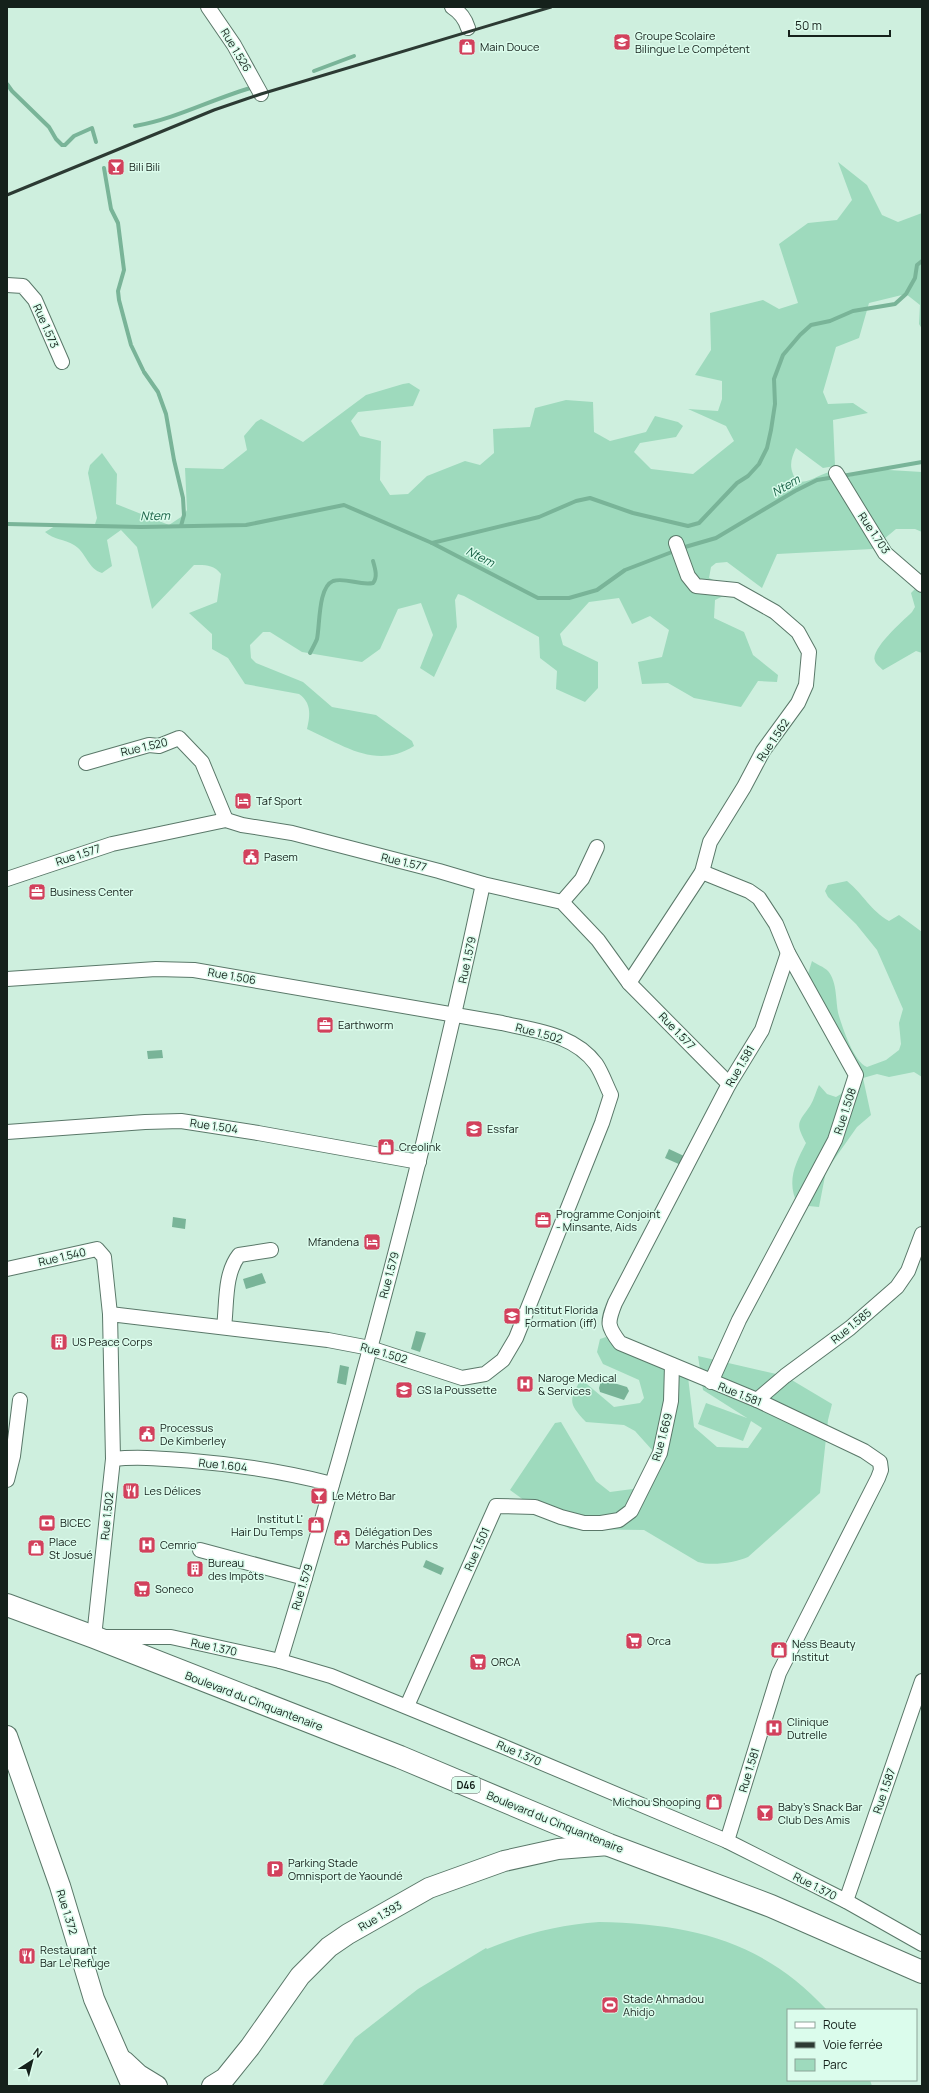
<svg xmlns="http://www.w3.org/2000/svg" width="929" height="2093" viewBox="0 0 929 2093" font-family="Manrope,sans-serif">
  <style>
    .green { fill: #9edabd }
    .water { fill: #79b498 }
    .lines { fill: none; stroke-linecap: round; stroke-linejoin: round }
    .stream { stroke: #79b498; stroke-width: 4 }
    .minor-casing { stroke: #5a7869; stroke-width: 16 }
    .secondary-casing { stroke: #5a7869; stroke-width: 22 }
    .primary-casing { stroke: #5a7869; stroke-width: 24 }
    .minor { stroke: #fff; stroke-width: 14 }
    .secondary { stroke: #fff; stroke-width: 20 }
    .primary { stroke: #fff; stroke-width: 22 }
    .rail { stroke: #2c3a33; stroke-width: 3 }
    .labels { text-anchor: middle; stroke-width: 3; stroke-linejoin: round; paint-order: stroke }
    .shield { fill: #dbfcec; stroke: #50635a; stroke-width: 1 }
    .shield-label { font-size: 10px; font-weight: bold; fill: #15211b }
    .poi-label { font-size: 11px; fill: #15211b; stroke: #dbfcec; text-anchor: start }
    .street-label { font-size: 11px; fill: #15211b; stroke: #dbfcec }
    .water-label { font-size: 12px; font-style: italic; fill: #1a6247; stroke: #dbfcec }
  </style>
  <rect width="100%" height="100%" fill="#ceefde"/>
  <g class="green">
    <path d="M838 162 867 185 882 215 898 222 922 213V329L919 324 920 305 906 294 869 303 859 338 836 347 823 392 828 404 853 403 868 413 833 420 835 466 823 468 796 448C792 457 789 464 793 474 799 492 819 473 831 472 838 472 845 478 852 476 859 475 865 470 872 469L922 472V532L915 529H896L872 549 777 554 762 588 727 562 716 563 711 567 709 578 736 590 715 600 714 618 744 632 753 655 778 675 777 682 758 681 741 707 694 698 668 683 642 684 638 662 662 657 669 630 650 616 632 624 619 598 589 602 560 634 563 645 598 662V688L585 702 556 689 557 671 540 658 539 637 464 596 458 594 455 600 457 627 434 677 420 668 433 635 421 603 398 609 380 649 362 662 302 652 270 632H263L250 645 251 658 256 663 303 682 332 707 376 715 412 741 414 746C376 770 343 745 307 729 310 716 312 703 299 694L245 684 228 658 212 649V634L189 613 217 602 221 574C213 564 205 565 194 565L152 609 137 547 121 530 107 540 112 566 102 573C88 569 86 552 74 545 64 539 54 540 45 532L55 526 95 524 97 518 88 473 90 465 102 453 117 474 116 504 169 525 184 515 187 510 185 468 223 469 247 450 244 436 256 422 261 419 303 442 366 395 403 384 409 383 420 390 413 406 358 412 351 421 360 436 381 441 380 480 390 495 408 494 427 476 465 461 480 465 494 453 493 429 530 427 535 408 566 400 593 402 594 432 610 441 646 432 655 416 678 422 683 426 676 437 640 443 634 452 651 469 693 474 734 441 726 426 688 409 718 411 722 399V381L695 375 711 350 710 313 763 300 779 309 798 303 779 244 808 223 837 220 852 200Z"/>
    <path d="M922 586V653L916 651 883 670C881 668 876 664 875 661 870 649 903 621 912 612L915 607 911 593 915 589Z"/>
    <path d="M847 881C864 895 870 910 889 921L899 915 922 932V1077L914 1072 889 1077 877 1074 863 1078 871 1115 857 1127 826 1171 819 1207 798 1205C786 1182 795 1164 806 1143 795 1123 798 1123 810 1106 814 1100 816 1091 819 1085L827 1094 836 1097 841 1094 853 1078 803 990 812 961C816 964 824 967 828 971 838 983 835 1002 839 1016 843 1029 854 1062 867 1067L886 1060 899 1050 901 1044 899 1023 903 1009 877 950 856 924 828 897 825 891 828 885Z"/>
    <path d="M606 1337 672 1365 688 1377 694 1427 717 1447 748 1448 762 1428 751 1421 743 1441 698 1424 706 1403 747 1418 703 1390 698 1356 785 1376 832 1404 828 1420 820 1493 748 1557C734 1563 712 1566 698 1562L644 1530 570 1529 547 1517 510 1490 555 1423 561 1422 596 1481 610 1492 640 1488 655 1470 653 1451 635 1431 624 1425 586 1422C568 1403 569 1401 581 1379L614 1407 640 1403 644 1398 639 1380 603 1364 597 1352 600 1339Z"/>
    <path d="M599 1922C691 1924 762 1940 827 2010H788V2080H870L872 2086H322L355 2038 418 1989 486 1948 487 1949C523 1934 559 1925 599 1922Z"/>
  </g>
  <g class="water">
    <polygon points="162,1050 163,1058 148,1059 147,1051"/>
    <polygon points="669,1149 684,1156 681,1165 665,1158"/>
    <polygon points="173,1217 186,1219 185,1229 172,1227"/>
    <polygon points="262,1273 266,1283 246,1289 243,1279"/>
    <polygon points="416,1331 426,1333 420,1352 411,1349"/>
    <polygon points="340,1365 349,1367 346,1385 337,1383"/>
    <polygon points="604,1380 627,1387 629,1391 624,1400 600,1392 599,1388 601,1381"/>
    <polygon points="426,1560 444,1568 441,1575 423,1567"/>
  </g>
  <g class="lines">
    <g class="stream">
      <polyline points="314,71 354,56"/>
      <polyline points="7,84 12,91 49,127 56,139 62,145 65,145 74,136 92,128 96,142"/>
      <path d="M135 126C176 119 214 98 254 87"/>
      <polyline points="104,168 111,209 118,223 124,270 118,291 119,300 131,345 143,370"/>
      <polyline points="144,372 158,392 166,414 174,460 183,498 184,515 181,526"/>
      <polyline points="842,476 922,462"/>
      <polyline points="7,524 141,527 246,525 344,505 432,543 538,598 569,598 597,590 625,570 685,547 716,538 795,491 817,480 835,477"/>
      <polyline points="432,543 539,517 576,501 590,498 633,513 688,526 699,523 737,483 748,476 759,464 767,448 771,430 775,404 774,379 783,355 800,335 811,325 830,321 853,311 895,304 906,294 915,278 917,265 922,261"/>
      <path d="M310 653C312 649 315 644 317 639 320 625 318 587 333 581 346 577 360 586 373 583 378 577 375 568 373 561"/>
    </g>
    <g class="minor-casing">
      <g id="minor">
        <polyline points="208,7 234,45 261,94"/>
        <path d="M452 7C460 12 465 18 468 28"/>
        <polyline points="7,285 23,286 35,300 62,362"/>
        <polyline points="836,473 885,553 922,585"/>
        <polyline points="86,763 149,745 159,746 179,738 202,762 226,820"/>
        <polyline points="702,872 749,891 759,898 776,924 788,953 856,1075 835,1140 739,1320 711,1382"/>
        <polyline points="7,879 112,844 226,820 242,825 292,833 439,871 483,884 562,902 598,940 629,983 729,1084"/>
        <polyline points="562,902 582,879 597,847"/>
        <path d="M7 979 156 969 194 970 502 1023C536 1031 574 1034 596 1064 602 1073 606 1085 611 1095L602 1123 516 1338 503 1360 485 1374 462 1378 370 1348 328 1340 110 1314 113 1459 94 1637H171L280 1661 331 1676 502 1746 727 1841 846 1901 922 1944"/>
        <polyline points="629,983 702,872 710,842 744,787 763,751 798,703 806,685 809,652 798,632 775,612 736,590 696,586 688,576 676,543"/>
        <polyline points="7,1132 145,1122 181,1121 258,1133 419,1162"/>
        <polyline points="7,1269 97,1249 104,1257 110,1314"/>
        <path d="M224 1327C227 1304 224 1274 239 1255L271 1250"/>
        <polyline points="757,1400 785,1376 850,1328 897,1287 908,1271 922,1234"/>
        <path d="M113 1459C140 1456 166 1459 193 1461 241 1465 286 1472 332 1484"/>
        <polyline points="7,1480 13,1456 20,1400"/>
        <polyline points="200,1550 305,1578"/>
        <path d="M280 1661C358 1405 427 1146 483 884"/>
        <polyline points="407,1706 496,1506 535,1507 561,1517 584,1523 601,1523 619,1520 631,1511 660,1453 671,1401 672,1365"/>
        <path d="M727 1841 779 1673 878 1478 881 1470 880 1462 864 1451 757 1400 620 1343C607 1326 607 1323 615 1303L729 1084 762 1030 788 953"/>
        <polyline points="846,1901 922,1681"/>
      </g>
    </g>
    <g class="secondary-casing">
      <g id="secondary">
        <polyline points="7,1736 60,1886 94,1999 132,2086"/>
        <polyline points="124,2061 139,2075 157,2086"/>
        <polyline points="212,2086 225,2078 250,2047 300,1976 329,1947 348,1934 429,1888 504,1861 558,1849 609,1845"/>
      </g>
    </g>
    <g class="primary-casing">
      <polyline id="primary" points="7,1605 94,1637 400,1757 609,1845 771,1906 922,1972"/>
    </g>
    <use href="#minor" class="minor"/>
    <use href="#secondary" class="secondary"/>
    <use href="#primary" class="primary"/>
    <polyline class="rail" points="7,195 214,110 261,94 551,7"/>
  </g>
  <defs>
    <g id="school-square" transform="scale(0.9)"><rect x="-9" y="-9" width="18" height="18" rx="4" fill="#d2415c" stroke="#dbfcec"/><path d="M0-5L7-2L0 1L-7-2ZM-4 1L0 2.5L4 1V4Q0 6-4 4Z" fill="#fff"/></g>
    <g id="shop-square" transform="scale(0.9)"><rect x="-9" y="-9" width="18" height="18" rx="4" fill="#d2415c" stroke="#dbfcec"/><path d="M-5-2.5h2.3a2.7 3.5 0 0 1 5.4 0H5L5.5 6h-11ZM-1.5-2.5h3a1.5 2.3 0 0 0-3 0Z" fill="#fff"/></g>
    <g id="bar-square" transform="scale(0.9)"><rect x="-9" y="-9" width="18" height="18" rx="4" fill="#d2415c" stroke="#dbfcec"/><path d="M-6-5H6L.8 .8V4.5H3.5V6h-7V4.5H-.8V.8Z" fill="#fff"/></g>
    <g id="hotel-square" transform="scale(0.9)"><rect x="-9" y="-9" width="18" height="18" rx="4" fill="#d2415c" stroke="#dbfcec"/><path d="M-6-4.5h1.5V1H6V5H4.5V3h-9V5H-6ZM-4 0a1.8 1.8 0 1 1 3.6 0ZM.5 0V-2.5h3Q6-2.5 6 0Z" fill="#fff"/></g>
    <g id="civic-square" transform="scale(0.9)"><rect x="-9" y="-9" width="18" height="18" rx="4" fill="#d2415c" stroke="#dbfcec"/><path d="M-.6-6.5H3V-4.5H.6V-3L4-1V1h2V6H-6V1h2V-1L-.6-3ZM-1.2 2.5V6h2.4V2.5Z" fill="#fff"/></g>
    <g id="office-square" transform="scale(0.9)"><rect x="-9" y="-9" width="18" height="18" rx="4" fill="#d2415c" stroke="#dbfcec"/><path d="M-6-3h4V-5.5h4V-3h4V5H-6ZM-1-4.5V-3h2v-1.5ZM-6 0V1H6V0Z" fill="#fff"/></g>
    <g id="university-square" transform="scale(0.9)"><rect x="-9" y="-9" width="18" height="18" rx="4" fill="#d2415c" stroke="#dbfcec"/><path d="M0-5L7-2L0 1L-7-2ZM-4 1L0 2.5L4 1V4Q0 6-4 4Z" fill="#fff"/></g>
    <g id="building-square" transform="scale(0.9)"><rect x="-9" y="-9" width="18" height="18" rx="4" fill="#d2415c" stroke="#dbfcec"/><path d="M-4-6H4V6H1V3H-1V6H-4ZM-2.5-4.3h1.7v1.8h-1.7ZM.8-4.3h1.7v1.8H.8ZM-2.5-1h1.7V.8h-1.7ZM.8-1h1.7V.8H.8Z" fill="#fff"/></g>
    <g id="hospital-square" transform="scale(0.9)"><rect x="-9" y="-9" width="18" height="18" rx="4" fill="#d2415c" stroke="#dbfcec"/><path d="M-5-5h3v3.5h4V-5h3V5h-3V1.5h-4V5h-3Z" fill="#fff"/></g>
    <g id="restaurant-square" transform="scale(0.9)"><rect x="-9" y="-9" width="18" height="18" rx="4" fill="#d2415c" stroke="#dbfcec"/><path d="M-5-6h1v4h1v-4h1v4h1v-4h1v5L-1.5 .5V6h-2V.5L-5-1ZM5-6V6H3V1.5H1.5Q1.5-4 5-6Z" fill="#fff"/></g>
    <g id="bank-square" transform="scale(0.9)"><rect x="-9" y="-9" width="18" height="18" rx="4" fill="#d2415c" stroke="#dbfcec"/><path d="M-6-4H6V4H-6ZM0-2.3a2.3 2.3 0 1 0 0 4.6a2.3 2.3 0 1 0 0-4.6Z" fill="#fff"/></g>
    <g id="supermarket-square" transform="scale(0.9)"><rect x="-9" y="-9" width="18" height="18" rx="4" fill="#d2415c" stroke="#dbfcec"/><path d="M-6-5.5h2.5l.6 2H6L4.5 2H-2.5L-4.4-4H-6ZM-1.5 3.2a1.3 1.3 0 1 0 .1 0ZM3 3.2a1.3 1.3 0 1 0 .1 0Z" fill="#fff"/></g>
    <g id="parking-square" transform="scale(0.9)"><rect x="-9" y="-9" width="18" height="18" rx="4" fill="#d2415c" stroke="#dbfcec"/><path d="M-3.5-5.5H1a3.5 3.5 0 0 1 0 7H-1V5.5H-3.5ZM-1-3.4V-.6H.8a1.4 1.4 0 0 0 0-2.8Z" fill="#fff"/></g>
    <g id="stadium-square" transform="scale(0.9)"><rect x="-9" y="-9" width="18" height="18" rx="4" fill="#d2415c" stroke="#dbfcec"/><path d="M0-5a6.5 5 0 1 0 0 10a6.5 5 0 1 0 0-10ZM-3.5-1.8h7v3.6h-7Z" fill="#fff"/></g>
  </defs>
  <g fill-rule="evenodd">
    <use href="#school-square" x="622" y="42"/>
    <use href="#shop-square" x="467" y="47"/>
    <use href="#bar-square" x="116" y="167"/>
    <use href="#hotel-square" x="243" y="801"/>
    <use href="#civic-square" x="251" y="857"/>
    <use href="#office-square" x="37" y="892"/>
    <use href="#office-square" x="325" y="1025"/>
    <use href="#university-square" x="474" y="1129"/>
    <use href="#shop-square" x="386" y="1147"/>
    <use href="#office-square" x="543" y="1220"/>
    <use href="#hotel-square" x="372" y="1242"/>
    <use href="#university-square" x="512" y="1316"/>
    <use href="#building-square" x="59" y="1342"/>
    <use href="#hospital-square" x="525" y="1384"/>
    <use href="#school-square" x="404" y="1390"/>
    <use href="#civic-square" x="147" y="1434"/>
    <use href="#restaurant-square" x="131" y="1491"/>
    <use href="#bar-square" x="319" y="1496"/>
    <use href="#bank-square" x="47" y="1523"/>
    <use href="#shop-square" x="316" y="1525"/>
    <use href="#civic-square" x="342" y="1538"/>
    <use href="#hospital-square" x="147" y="1545"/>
    <use href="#shop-square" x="36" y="1548"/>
    <use href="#building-square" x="195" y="1569"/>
    <use href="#supermarket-square" x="142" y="1589"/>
    <use href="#supermarket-square" x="634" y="1641"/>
    <use href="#shop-square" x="779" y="1650"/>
    <use href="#supermarket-square" x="478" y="1662"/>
    <use href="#hospital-square" x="774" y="1728"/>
    <use href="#shop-square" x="714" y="1802"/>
    <use href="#bar-square" x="765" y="1813"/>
    <use href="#parking-square" x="275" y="1869"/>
    <use href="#restaurant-square" x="27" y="1956"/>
    <use href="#stadium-square" x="610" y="2005"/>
  </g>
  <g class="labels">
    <rect class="shield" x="452" y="1777" width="28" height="16" rx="3"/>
    <g class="shield-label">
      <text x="466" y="1789">D46</text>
    </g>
    <g class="poi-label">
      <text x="635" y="40">Groupe Scolaire<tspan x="635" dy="13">Bilingue Le Compétent</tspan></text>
      <text x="480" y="51">Main Douce</text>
      <text x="129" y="171">Bili Bili</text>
      <text x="256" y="805">Taf Sport</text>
      <text x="264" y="861">Pasem</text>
      <text x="50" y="896">Business Center</text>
      <text x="338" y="1029">Earthworm</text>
      <text x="487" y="1133">Essfar</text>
      <text x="399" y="1151">Creolink</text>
      <text x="556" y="1218">Programme Conjoint<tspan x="556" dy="13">- Minsante, Aids</tspan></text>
      <text x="359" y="1246" text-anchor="end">Mfandena</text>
      <text x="525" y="1314">Institut Florida<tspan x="525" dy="13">Formation (iff)</tspan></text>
      <text x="72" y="1346">US Peace Corps</text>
      <text x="538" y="1382">Naroge Medical<tspan x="538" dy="13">&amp; Services</tspan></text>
      <text x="417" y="1394">GS la Poussette</text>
      <text x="160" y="1432">Processus<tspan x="160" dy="13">De Kimberley</tspan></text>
      <text x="144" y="1495">Les Délices</text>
      <text x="332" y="1500">Le Métro Bar</text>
      <text x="303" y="1523" text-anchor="end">Institut L'<tspan x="303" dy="13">Hair Du Temps</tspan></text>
      <text x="60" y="1527">BICEC</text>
      <text x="355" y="1536">Délégation Des<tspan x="355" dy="13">Marchés Publics</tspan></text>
      <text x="49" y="1546">Place<tspan x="49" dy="13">St Josué</tspan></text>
      <text x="160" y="1549">Cemrio</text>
      <text x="208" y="1567">Bureau<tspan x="208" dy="13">des Impôts</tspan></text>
      <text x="155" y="1593">Soneco</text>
      <text x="647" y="1645">Orca</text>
      <text x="792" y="1648">Ness Beauty<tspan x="792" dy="13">Institut</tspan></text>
      <text x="491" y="1666">ORCA</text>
      <text x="787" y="1726">Clinique<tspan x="787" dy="13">Dutrelle</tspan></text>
      <text x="701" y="1806" text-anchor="end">Michou Shooping</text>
      <text x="778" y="1811">Baby's Snack Bar<tspan x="778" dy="13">Club Des Amis</tspan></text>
      <text x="288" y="1867">Parking Stade<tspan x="288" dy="13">Omnisport de Yaoundé</tspan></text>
      <text x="40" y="1954">Restaurant<tspan x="40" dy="13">Bar Le Refuge</tspan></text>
      <text x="623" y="2003">Stade Ahmadou<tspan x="623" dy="13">Ahidjo</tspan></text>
    </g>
    <g class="street-label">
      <text transform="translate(236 50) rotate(59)" y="4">Rue 1.526</text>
      <text transform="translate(46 326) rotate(66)" y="4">Rue 1.573</text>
      <text transform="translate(874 533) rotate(56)" y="4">Rue 1.703</text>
      <text transform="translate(773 740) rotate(-56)" y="4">Rue 1.562</text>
      <text transform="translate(144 747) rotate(-13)" y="4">Rue 1.520</text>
      <text transform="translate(78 855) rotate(-18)" y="4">Rue 1.577</text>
      <text transform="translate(404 862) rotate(13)" y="4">Rue 1.577</text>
      <text transform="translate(467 960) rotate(-78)" y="4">Rue 1.579</text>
      <text transform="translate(232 976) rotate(10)" y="4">Rue 1.506</text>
      <text transform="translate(677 1031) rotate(46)" y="4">Rue 1.577</text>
      <text transform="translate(539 1033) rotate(15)" y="4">Rue 1.502</text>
      <text transform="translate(740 1066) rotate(-60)" y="4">Rue 1.581</text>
      <text transform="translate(845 1111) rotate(-72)" y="4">Rue 1.508</text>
      <text transform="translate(214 1126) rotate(8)" y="4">Rue 1.504</text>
      <text transform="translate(62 1257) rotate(-13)" y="4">Rue 1.540</text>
      <text transform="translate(389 1275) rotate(-75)" y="4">Rue 1.579</text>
      <text transform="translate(851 1326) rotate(-39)" y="4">Rue 1.585</text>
      <text transform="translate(384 1353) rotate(16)" y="4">Rue 1.502</text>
      <text transform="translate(740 1394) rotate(22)" y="4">Rue 1.581</text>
      <text transform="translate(662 1437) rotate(-75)" y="4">Rue 1.669</text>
      <text transform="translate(223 1465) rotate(6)" y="4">Rue 1.604</text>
      <text transform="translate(107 1516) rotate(-84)" y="4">Rue 1.502</text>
      <text transform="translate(477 1549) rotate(-66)" y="4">Rue 1.501</text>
      <text transform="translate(302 1587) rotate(-73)" y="4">Rue 1.579</text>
      <text transform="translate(214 1647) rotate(12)" y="4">Rue 1.370</text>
      <text transform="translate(254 1701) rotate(21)" y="4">Boulevard du Cinquantenaire</text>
      <text transform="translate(519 1753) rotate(23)" y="4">Rue 1.370</text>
      <text transform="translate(749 1770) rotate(-73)" y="4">Rue 1.581</text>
      <text transform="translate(884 1791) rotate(-71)" y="4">Rue 1.587</text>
      <text transform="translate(555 1822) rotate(22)" y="4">Boulevard du Cinquantenaire</text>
      <text transform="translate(815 1886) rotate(27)" y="4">Rue 1.370</text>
      <text transform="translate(67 1912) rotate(73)" y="4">Rue 1.372</text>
      <text transform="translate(380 1916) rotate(-30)" y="4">Rue 1.393</text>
    </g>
    <g class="water-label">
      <text transform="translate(786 486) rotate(-30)" y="4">Ntem</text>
      <text transform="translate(155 516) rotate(-1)" y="4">Ntem</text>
      <text transform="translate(480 557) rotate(27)" y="4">Ntem</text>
    </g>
  </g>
  <rect width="929" height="2093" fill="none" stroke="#15211b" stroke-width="16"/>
  <rect x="787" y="2009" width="130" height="72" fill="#dbfcec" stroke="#8ca498"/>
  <rect x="795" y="2022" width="20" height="6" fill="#ffffff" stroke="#8ca498"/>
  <text x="823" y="2029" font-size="12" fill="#15211b">Route</text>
  <rect x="795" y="2042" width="20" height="6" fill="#2c3a33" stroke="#8ca498"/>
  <text x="823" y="2049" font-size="12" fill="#15211b">Voie ferrée</text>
  <rect x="795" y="2059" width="20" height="12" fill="#9edabd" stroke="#8ca498"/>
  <text x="823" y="2069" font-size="12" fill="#15211b">Parc</text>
  <g transform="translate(32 2061) rotate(36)" stroke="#dbfcec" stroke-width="3" paint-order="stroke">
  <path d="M0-3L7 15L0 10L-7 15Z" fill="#15211b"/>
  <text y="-6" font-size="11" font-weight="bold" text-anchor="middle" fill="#15211b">N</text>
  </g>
  <path d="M789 30v6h101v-6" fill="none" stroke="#15211b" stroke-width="2"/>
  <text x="795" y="30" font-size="12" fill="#15211b" stroke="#dbfcec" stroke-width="3" paint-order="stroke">50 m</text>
</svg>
